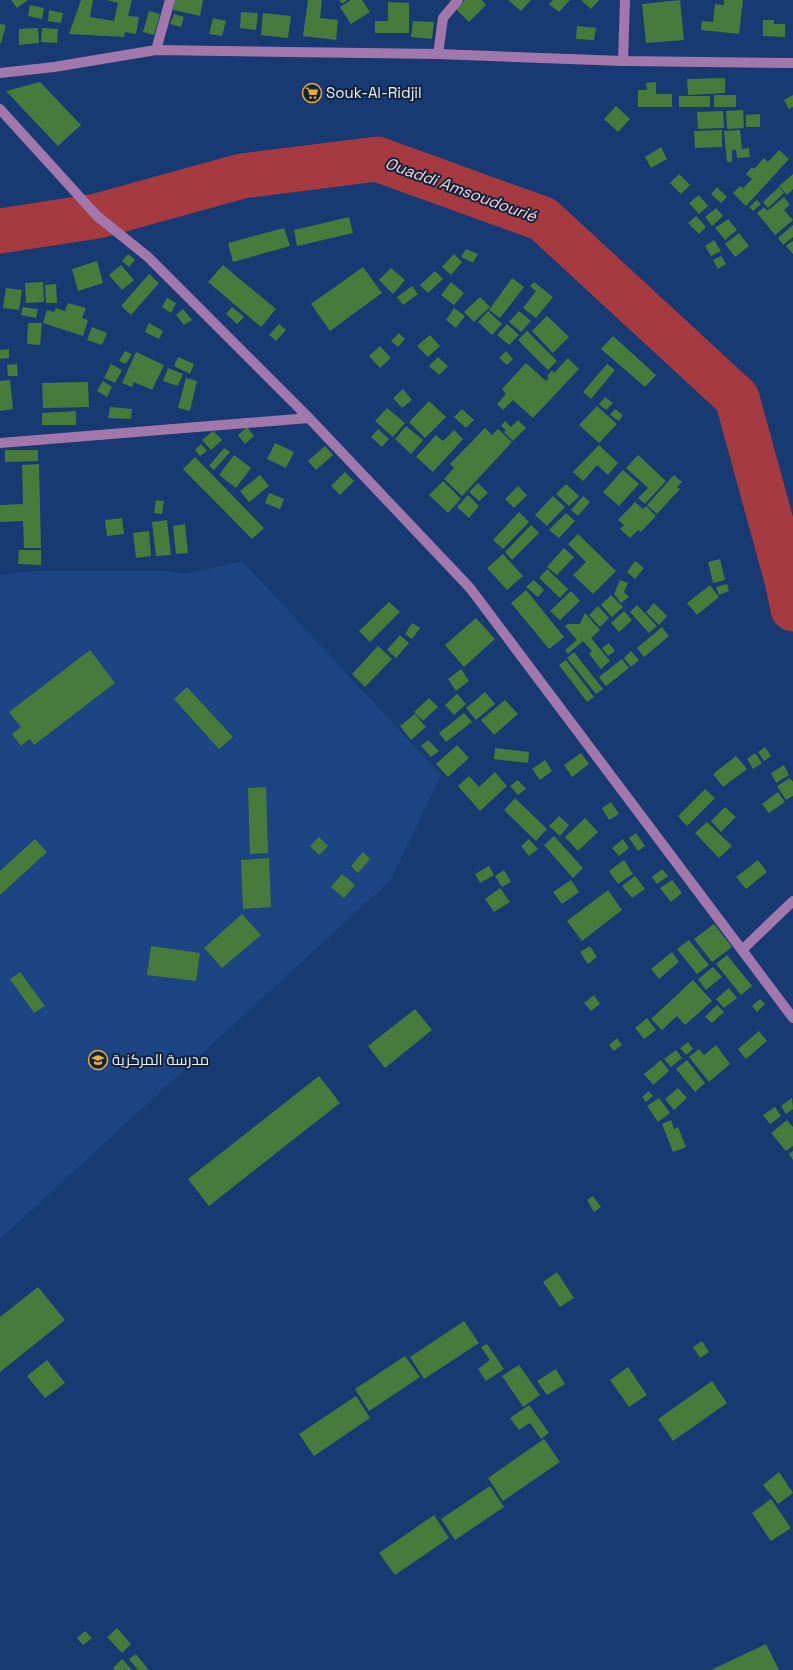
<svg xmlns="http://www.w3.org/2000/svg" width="793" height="1670" viewBox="0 0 793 1670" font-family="'Space Grotesk',Cairo,sans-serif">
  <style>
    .built { fill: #1d4483 }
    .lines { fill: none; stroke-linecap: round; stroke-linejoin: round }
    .river { stroke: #a53a41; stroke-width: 45 }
    .building { fill: #487a3c }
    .minor { stroke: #a277ac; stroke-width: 10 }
    .labels { text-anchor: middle; stroke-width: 4; stroke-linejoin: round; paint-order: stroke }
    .poi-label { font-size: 15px; fill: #ecf1f8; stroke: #13233d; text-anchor: start }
    .water-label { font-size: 16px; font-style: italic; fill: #f5d6d5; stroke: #13233d }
  </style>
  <rect width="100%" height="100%" fill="#173a73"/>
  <polygon class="built" points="242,561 441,775 390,881 0,1239 0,575 40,571 165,571 186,574"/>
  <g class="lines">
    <polyline class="river" points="0,231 97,216 242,176 377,159 543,219 737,398 787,580 793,609"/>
  </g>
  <g class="building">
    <polygon points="11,0 28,0 17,8"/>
    <polygon points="81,0 93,0 90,17 114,21 118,3 107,0 132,0 128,16 139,17 136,34 125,32 124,37 69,34"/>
    <polygon points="175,0 203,0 200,16 173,10"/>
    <polygon points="308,0 322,0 320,18 338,20 336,40 303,36"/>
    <polygon points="339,0 347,0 342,4"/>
    <polygon points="351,0 362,0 370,12 351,24 340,7"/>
    <polygon points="465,0 482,0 486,5 469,22 456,9"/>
    <polygon points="508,0 531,0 521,11"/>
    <polygon points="553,0 570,0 559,12 549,4"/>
    <polygon points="582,0 599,0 591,9 582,1"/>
    <polygon points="680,0 684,40 646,43 642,4"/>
    <polygon points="724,0 743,0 739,34 701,30 702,21 713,22 715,4 724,5"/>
    <polygon points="388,2 409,3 409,33 375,33 375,21 388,21"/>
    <polygon points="30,5 44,8 42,19 28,16"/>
    <polygon points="49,10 63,13 61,23 48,21"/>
    <polygon points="149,11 160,14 154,35 143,32"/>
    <polygon points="241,12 258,13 256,30 240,28"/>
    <polygon points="263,13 291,16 288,38 261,35"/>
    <polygon points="174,14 184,17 181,27 170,24"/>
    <polygon points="213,18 226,21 222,36 209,34"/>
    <polygon points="763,20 774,20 774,24 785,24 785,37 763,36"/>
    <polygon points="413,21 434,22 432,39 411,37"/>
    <polygon points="0,24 6,25 1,43 0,43"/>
    <polygon points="577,26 596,28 594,40 576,39"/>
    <polygon points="38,28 39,43 19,45 19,29"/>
    <polygon points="42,28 58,29 57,43 41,42"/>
    <polygon points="725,78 725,93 688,95 687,79"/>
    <polygon points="40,82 81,125 58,146 6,91"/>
    <polygon points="656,82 656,94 672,94 672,107 638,107 638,90 647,90 646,83"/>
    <rect x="714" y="95" width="22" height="12"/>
    <polygon points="793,95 793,107 789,109 784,100"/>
    <rect x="679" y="96" width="31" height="11"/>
    <polygon points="616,106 630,119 618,132 604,119"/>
    <polygon points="743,110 744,128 727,129 726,111"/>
    <polygon points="723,111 724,128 698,129 697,112"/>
    <polygon points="760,114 760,127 746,127 746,115"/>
    <polygon points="722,130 722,147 695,148 694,131"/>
    <polygon points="740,130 742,149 749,148 750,157 737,158 736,150 732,150 732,162 727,162 724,131"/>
    <polygon points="661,147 667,159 651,168 645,157"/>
    <polygon points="779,150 789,159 746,206 733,193 740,186 743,188 752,179 746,174 752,167 754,169 764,158 768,162"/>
    <polygon points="679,174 690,185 681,194 670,183"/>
    <polygon points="793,174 793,189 787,195 779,186"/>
    <polygon points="717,187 727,197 721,203 711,194"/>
    <polygon points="779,187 784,193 768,208 763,202"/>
    <polygon points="699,195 708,206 699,214 689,203"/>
    <polygon points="784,197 790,205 784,210 793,220 775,235 757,213 764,207 767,211"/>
    <polygon points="757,200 761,204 753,211 749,207"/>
    <polygon points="716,208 723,216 712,226 705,217"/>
    <polygon points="696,216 706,227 699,234 688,223"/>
    <polygon points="349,217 353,233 297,246 294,230"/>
    <polygon points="728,219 737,230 725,240 715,228"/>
    <polygon points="793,225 793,237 783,245 778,238"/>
    <polygon points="284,228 290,246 233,262 228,243"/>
    <polygon points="739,233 749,246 735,257 725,244"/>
    <polygon points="714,240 721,251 711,256 705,246"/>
    <polygon points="792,241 793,242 793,254 786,246"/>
    <polygon points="466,249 478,254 473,263 461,257"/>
    <polygon points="128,254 135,260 129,267 122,261"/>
    <polygon points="454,254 462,262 451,275 442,267"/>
    <polygon points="721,256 726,264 718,269 713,260"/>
    <polygon points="97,261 103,283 78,291 72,269"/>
    <polygon points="121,265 134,280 122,290 109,275"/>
    <polygon points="223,265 276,309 261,327 208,282"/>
    <polygon points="363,267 382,293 330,331 311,304"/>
    <polygon points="391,268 405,280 393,294 379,280"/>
    <polygon points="435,271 443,279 428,293 420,285"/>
    <polygon points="149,274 159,283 131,315 121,306"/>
    <polygon points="512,278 524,287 500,318 489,310"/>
    <polygon points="43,282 44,302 26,303 25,283"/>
    <polygon points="451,282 464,293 454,305 441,295"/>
    <polygon points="534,282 553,297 536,318 523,308 536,291 530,286"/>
    <polygon points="56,284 57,303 46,303 45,285"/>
    <polygon points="412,286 418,294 403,305 397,297"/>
    <polygon points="6,288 22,290 19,310 3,308"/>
    <polygon points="480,297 490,307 474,322 464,312"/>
    <polygon points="167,298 176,303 171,313 162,307"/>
    <polygon points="68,303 86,308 82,318 88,320 83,336 43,323 47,310 54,312 56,308 65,311"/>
    <polygon points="23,307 38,309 36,318 21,315"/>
    <polygon points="232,307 244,317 237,324 226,314"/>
    <polygon points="454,308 465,316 456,328 446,320"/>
    <polygon points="183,309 192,320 184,325 176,315"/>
    <polygon points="488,311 502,324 492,335 478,322"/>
    <polygon points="519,311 531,321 521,332 509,322"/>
    <polygon points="547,316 569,337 553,353 532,331"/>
    <polygon points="28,323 42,323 40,345 27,344"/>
    <polygon points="149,323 163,331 159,339 145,332"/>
    <polygon points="279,324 286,330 276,341 269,335"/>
    <polygon points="507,324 519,335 509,345 497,335"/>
    <polygon points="92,327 107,333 102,345 87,340"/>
    <polygon points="527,331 557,361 548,370 518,340"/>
    <polygon points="399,333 405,339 398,347 391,341"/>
    <polygon points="430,335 440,346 428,357 417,346"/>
    <polygon points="613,336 656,375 645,387 601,349"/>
    <polygon points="380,346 391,358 380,368 369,356"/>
    <polygon points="9,349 9,358 0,359 0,350"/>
    <polygon points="125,351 132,354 126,364 119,361"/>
    <polygon points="506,351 513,359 507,365 499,358"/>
    <polygon points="136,352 164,365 152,390 134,382 132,387 122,383"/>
    <polygon points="178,357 194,364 190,374 174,366"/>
    <polygon points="438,357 448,366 439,375 429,366"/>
    <polygon points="568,358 579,369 533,418 513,400 503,410 497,404 506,394 502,389 526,363 546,381 549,378 547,376 552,370 554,373"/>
    <polygon points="17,364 18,376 8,376 7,365"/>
    <polygon points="111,364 122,370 115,383 104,378"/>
    <polygon points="607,364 615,370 591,399 583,392"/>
    <polygon points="168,368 183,374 178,386 163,381"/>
    <polygon points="186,378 197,381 190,411 178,408"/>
    <polygon points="10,380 13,409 0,411 0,381"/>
    <polygon points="103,381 112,387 107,397 97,391"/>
    <polygon points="88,382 89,407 43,408 42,383"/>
    <polygon points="403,389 412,400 402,408 393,398"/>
    <polygon points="605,397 613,403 606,410 599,404"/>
    <polygon points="429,401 446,417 425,438 409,422"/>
    <polygon points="597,406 617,424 599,443 579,425"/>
    <polygon points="110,407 132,409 131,419 108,418"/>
    <polygon points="387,408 405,423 393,437 375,421"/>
    <polygon points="462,409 474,420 466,428 454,417"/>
    <polygon points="615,409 623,415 619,421 610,415"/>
    <polygon points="76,411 76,425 42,425 42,413"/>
    <polygon points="518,420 526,428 513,441 504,432 506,430 501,426 505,421 511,427"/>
    <polygon points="406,426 423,440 411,454 395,439"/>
    <polygon points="247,427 254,436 245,444 238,435"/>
    <polygon points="485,428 492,435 498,429 512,442 462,496 444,479 454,468 450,464"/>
    <polygon points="378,429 389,439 382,447 371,437"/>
    <polygon points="454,430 463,439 433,472 416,457 436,435 443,441"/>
    <polygon points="213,431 222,440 211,450 202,440"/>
    <polygon points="275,443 294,452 286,468 267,459"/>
    <polygon points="201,444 207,451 200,456 195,450"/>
    <polygon points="599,445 618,463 608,475 597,465 583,481 573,472"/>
    <polygon points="325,446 333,455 316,470 308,461"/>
    <polygon points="224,448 230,452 214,470 209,466"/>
    <polygon points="5,450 38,450 38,461 5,462"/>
    <polygon points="234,455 251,468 236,488 219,475"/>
    <polygon points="638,455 666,481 645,504 638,498 648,488 626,468"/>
    <polygon points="195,457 264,528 252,539 183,469"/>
    <polygon points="39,464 41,548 24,548 23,521 0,522 0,505 23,504 22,465"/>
    <polygon points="623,470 639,484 619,506 603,492"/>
    <polygon points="345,472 354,481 340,495 331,486"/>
    <polygon points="260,475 269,486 249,502 240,491"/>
    <polygon points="674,475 682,482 677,487 680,489 657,514 647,505"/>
    <polygon points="443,481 461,499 448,513 429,495"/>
    <polygon points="478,483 488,493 479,501 469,492"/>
    <polygon points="566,484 579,496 569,506 556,494"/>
    <polygon points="518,486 527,495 514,508 505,499"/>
    <polygon points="269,493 284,499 280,509 265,503"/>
    <polygon points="468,495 479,506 469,518 457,507"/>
    <polygon points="553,496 565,507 547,526 535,515"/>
    <polygon points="583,496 590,502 578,516 571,510"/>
    <polygon points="156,500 164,501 162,514 154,513"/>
    <polygon points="635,502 643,509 646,506 656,516 641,532 638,530 630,538 620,529 624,525 618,520"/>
    <polygon points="519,512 529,522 503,549 493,540"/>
    <polygon points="566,513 575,521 559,538 549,530"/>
    <polygon points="122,518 124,534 107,536 105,520"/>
    <polygon points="167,520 171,555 156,556 152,522"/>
    <polygon points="185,524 188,553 176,554 173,526"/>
    <polygon points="531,525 539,533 512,560 505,552"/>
    <polygon points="149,531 151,556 136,558 133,533"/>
    <polygon points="578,534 616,571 593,594 573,575 586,562 568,544"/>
    <polygon points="564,548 574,557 557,575 547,567"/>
    <polygon points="19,550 41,550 41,565 18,564"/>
    <polygon points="503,554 523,576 507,590 487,568"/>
    <polygon points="720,559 725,580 713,583 708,562"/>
    <polygon points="635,561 644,568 635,579 627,572"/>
    <polygon points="547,569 568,589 560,598 539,578"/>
    <polygon points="534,580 544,590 538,597 526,587"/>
    <polygon points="620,580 628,583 624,592 629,597 621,603 614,594"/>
    <polygon points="727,584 729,591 719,595 716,587"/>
    <polygon points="710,585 719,597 697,615 687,603"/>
    <polygon points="526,590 564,637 549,649 511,603"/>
    <polygon points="571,591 580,601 560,620 550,611"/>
    <polygon points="611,595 623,607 612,617 601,605"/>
    <polygon points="389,602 400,612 370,642 359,631"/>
    <polygon points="654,603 667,616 659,625 646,612"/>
    <polygon points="637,605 657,626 649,633 630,612"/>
    <polygon points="598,606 609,618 600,627 589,615"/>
    <polygon points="624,611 632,620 619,632 611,623"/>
    <polygon points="585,613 600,630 591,638 610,661 601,669 589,654 592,651 583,641 568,654 565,650 577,640 565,626 568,624 580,624"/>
    <polygon points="476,618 495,639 464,667 445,645"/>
    <polygon points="412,623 420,628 412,639 405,634"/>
    <polygon points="662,627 669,636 644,657 637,648"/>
    <polygon points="400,635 409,643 396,658 387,650"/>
    <polygon points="609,643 615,651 608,656 602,648"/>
    <polygon points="378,646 392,659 365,687 352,674"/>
    <polygon points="90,650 115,683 34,745 30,739 21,746 12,734 21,727 9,712"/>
    <polygon points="631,651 639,660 631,667 624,658"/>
    <polygon points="574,652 603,689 596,694 567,658"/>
    <polygon points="622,659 629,668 606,686 599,677"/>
    <polygon points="566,660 594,697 587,702 559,665"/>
    <polygon points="461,669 469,681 456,691 448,679"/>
    <polygon points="187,687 233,737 219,749 174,699"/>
    <polygon points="485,692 495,704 476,720 466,708"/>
    <polygon points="457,694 466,704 454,715 445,705"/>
    <polygon points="429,698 438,707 423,721 414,712"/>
    <polygon points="505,700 518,714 494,735 481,720"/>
    <polygon points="464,713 472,722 446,742 439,733"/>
    <polygon points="415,714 426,727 411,740 400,726"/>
    <polygon points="428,740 439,751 431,757 421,746"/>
    <polygon points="457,745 469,758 448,777 436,764"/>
    <polygon points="765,747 771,756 764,761 758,752"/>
    <polygon points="495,748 529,752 528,763 494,759"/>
    <polygon points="581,753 589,764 572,777 564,765"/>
    <polygon points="755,753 762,763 753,769 747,759"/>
    <polygon points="736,756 747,769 723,787 713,774"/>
    <polygon points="545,760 552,771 540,780 532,769"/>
    <polygon points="784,765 789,775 776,783 771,773"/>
    <polygon points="495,772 507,786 480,811 458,786 469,776 479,787"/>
    <polygon points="790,778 793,782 793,796 786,800 777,786"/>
    <polygon points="518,780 526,789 518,795 510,786"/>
    <polygon points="266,787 268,853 250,854 248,788"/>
    <polygon points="705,789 715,798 687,826 678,816"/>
    <polygon points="778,792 785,802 769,813 762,804"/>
    <polygon points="515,798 547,829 536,841 504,810"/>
    <polygon points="611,802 619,814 609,820 602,808"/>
    <polygon points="725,807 736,817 721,832 711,821"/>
    <polygon points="559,816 569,825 560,836 549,826"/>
    <polygon points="585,818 598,832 578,851 565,837"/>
    <polygon points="707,822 732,846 719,858 695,833"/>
    <polygon points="636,833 645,846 638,851 629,838"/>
    <polygon points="554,836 583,868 573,878 544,845"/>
    <polygon points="319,837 328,846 319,855 310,846"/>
    <polygon points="35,839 47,852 0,895 0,871"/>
    <polygon points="529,839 538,849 529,856 521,846"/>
    <polygon points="623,839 629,848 619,856 612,848"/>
    <polygon points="363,852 370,859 358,873 351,866"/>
    <polygon points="269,858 271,907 243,909 241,860"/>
    <polygon points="624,860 633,874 618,884 609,871"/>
    <polygon points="758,860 767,872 746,889 736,877"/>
    <polygon points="489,866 494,875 480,883 475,874"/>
    <polygon points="662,869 668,876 657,884 652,877"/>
    <polygon points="504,870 511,882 502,887 495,876"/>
    <polygon points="342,874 355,885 344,898 331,887"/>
    <polygon points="635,876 645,889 632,898 622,886"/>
    <polygon points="571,880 579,892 562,904 553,892"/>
    <polygon points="672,880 682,893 671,902 660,888"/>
    <polygon points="500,888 510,902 494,912 485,899"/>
    <polygon points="608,890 622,910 582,941 567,921"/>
    <polygon points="242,914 261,935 222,968 204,948"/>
    <polygon points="714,924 732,947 712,962 694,939"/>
    <polygon points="689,940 709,965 697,974 677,949"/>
    <polygon points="151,946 200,953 196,981 147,975"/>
    <polygon points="590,946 597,957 588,964 580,952"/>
    <polygon points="672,952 679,962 659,979 651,969"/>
    <polygon points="727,955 752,986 741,995 716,964"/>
    <polygon points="713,967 722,977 706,990 698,979"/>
    <polygon points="20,972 45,1006 34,1013 10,979"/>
    <polygon points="693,980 712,1001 685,1025 677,1016 662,1030 651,1019"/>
    <polygon points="729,988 737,998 724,1008 716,999"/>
    <polygon points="594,995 600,1004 591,1011 584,1003"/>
    <polygon points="760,999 765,1004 757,1012 752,1006"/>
    <polygon points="717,1005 724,1012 712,1023 705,1017"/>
    <polygon points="415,1009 432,1030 385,1068 368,1046"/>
    <polygon points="647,1018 656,1030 644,1039 635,1028"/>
    <polygon points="759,1031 767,1041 746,1059 738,1049"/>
    <polygon points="617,1038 622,1045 614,1051 609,1045"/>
    <polygon points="688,1042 693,1049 686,1055 680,1048"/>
    <polygon points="716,1045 730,1064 709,1082 689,1057 699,1049 704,1055"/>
    <polygon points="676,1050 682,1058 671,1067 664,1059"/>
    <polygon points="661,1060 669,1071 653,1085 644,1074"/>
    <polygon points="687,1060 705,1083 695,1092 676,1069"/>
    <polygon points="319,1076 340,1103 209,1206 188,1179"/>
    <polygon points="678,1088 687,1098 674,1110 665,1099"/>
    <polygon points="649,1091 653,1096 646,1102 642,1097"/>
    <polygon points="659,1098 670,1113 658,1122 647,1106"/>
    <polygon points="792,1098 793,1109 786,1114 781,1106"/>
    <polygon points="775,1107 781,1116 770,1124 763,1115"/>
    <polygon points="671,1120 674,1129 678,1127 686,1147 673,1152 662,1124"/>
    <polygon points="787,1120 793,1127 793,1146 786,1151 771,1133"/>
    <polygon points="793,1151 793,1160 789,1154"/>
    <polygon points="593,1196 601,1207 594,1212 587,1200"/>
    <polygon points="557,1272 574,1298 560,1307 543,1282"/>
    <polygon points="38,1287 65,1320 0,1372 0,1317"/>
    <polygon points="464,1321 479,1343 424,1379 410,1357"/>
    <polygon points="702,1341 709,1352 700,1358 693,1347"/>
    <polygon points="487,1344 504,1369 486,1381 478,1369 490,1360 481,1347"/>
    <polygon points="405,1356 420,1377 369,1411 355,1389"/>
    <polygon points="47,1360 65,1383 45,1398 27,1376"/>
    <polygon points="519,1365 540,1395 523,1407 502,1376"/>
    <polygon points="628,1367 647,1395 629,1407 610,1380"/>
    <polygon points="556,1369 565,1384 547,1395 537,1381"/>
    <polygon points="712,1381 727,1403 673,1441 658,1419"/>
    <polygon points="356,1396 370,1418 314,1456 299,1434"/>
    <polygon points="529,1405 549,1433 541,1439 530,1423 519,1430 510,1418"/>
    <polygon points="544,1439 560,1462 503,1501 488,1478"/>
    <polygon points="779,1472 793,1493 778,1504 763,1485"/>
    <polygon points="490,1486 504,1507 455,1540 441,1519"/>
    <polygon points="771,1499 791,1528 771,1541 752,1513"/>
    <polygon points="434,1515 449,1538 395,1575 379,1553"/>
    <polygon points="117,1628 131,1644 122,1653 107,1637"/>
    <polygon points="85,1631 92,1638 83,1645 77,1638"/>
    <polygon points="766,1644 779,1670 711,1670"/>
    <polygon points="136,1654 148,1669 147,1670 138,1670 129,1659"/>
    <polygon points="122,1659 132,1670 115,1670 113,1668"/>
  </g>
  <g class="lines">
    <g class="minor">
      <polyline points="156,50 170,0"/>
      <polyline points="438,54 443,18 458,0"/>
      <polyline points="623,61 625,0"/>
      <polyline points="0,73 54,67 156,50 438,54 623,61 793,63"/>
      <polyline points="0,109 97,216 148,257 309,418 470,588 793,1018"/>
      <polyline points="0,443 309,418"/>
      <polyline points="742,950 793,901"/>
    </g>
  </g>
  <defs>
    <g id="supermarket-ring" transform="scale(1)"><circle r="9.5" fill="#13233d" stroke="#e7ac37" stroke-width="1.5"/><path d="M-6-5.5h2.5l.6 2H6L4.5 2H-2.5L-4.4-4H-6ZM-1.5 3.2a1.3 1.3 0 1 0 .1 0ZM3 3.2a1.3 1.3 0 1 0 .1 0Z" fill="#e7ac37"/></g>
    <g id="school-ring" transform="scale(1)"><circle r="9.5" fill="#13233d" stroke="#e7ac37" stroke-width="1.5"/><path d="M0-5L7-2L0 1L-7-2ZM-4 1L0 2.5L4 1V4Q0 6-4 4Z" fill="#e7ac37"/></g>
  </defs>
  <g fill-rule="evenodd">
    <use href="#supermarket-ring" x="312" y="93"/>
    <use href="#school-ring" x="98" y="1060"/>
  </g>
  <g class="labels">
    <g class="poi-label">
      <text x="326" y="98">Souk-Al-Ridjil</text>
      <text x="112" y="1065">مدرسة المركزية</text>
    </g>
    <g class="water-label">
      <text transform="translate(461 189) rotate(20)" y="6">Ouaddi Amsoudourié</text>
    </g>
  </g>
</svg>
